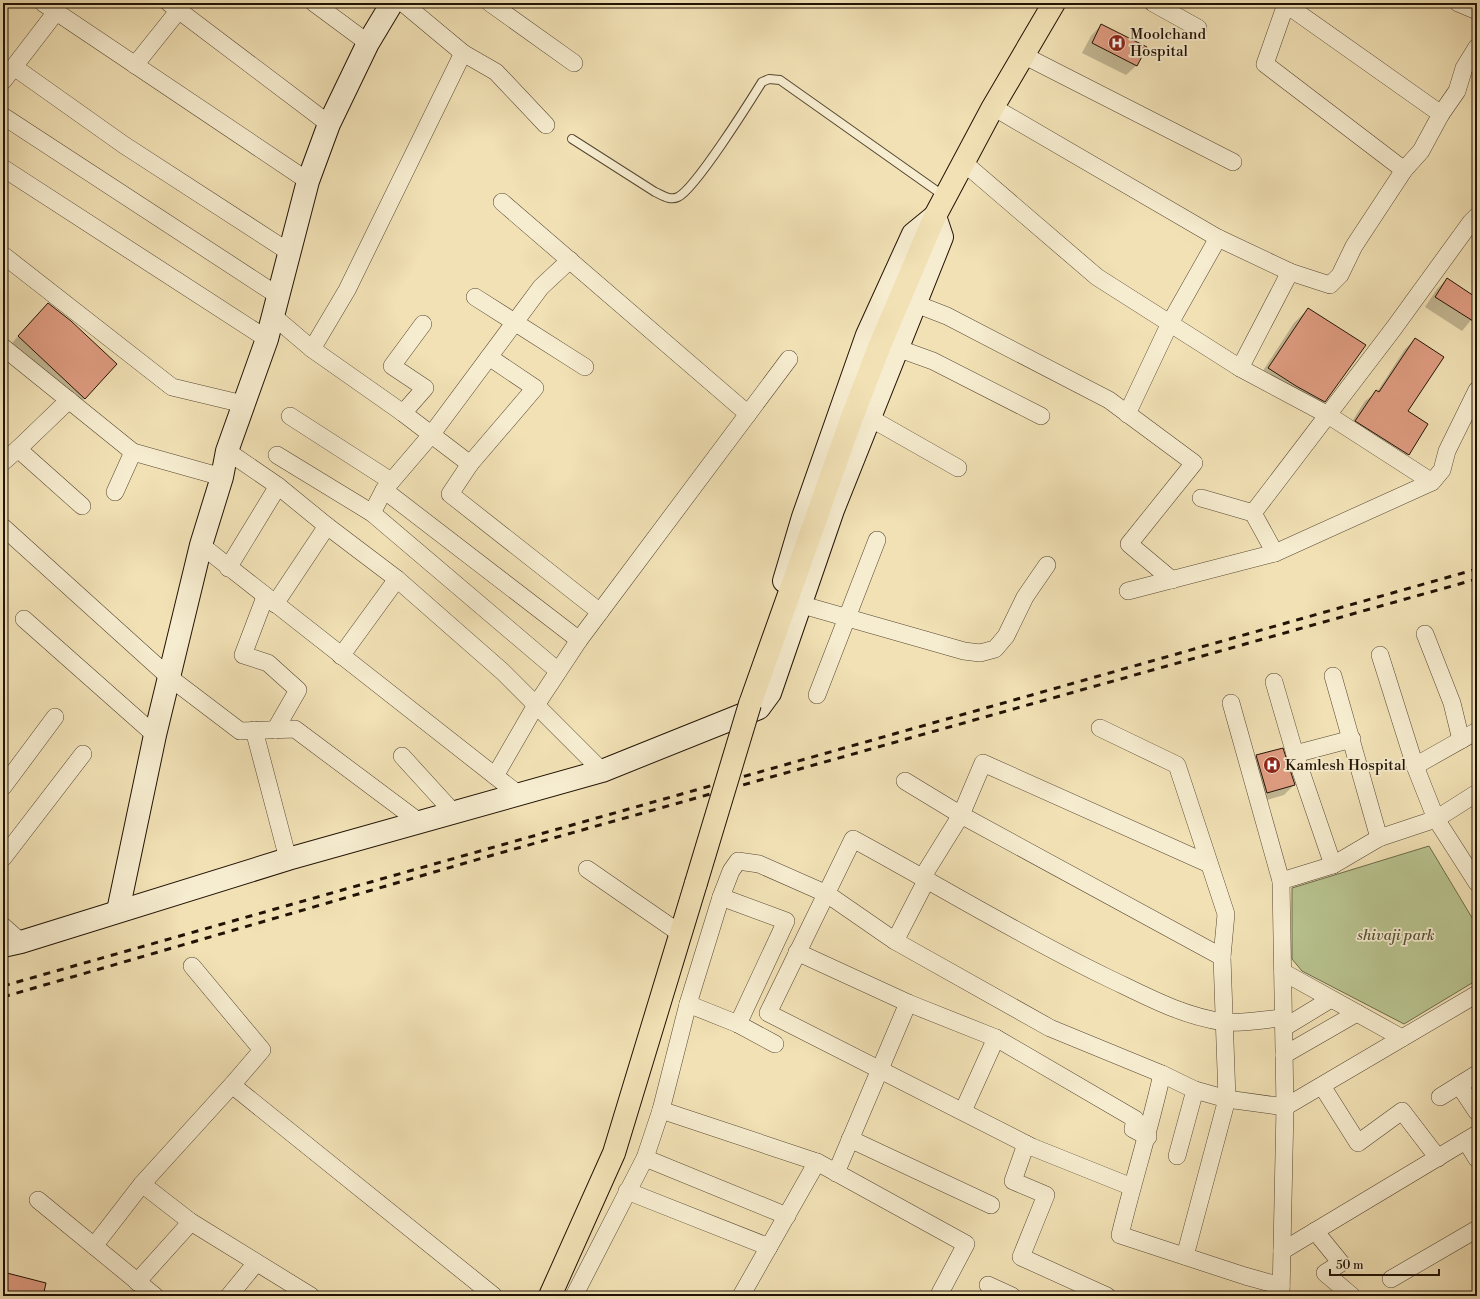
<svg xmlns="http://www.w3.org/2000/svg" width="1480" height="1299" viewBox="0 0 1480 1299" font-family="'Libre Bodoni',serif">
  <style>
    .green { fill: #b8c38f; stroke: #6d6b4a }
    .shadow { fill: #0003 }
    .building { fill: #df9c81; stroke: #221305 }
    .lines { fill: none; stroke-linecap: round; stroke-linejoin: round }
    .lane-casing { stroke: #564631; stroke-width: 10 }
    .street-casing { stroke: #564631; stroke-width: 18 }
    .secondary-casing { stroke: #221305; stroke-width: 24 }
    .primary-casing { stroke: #221305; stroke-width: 24 }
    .lane { stroke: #f6eccf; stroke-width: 8 }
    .street { stroke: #f6eccf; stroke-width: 17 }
    .secondary { stroke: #f6eccf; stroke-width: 22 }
    .primary { stroke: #f1e1b5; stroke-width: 22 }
    .rail { stroke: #221305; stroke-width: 3; stroke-dasharray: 7 7; stroke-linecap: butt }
    .primary-bridge-casing { stroke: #221305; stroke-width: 24; stroke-linecap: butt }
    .primary-bridge { stroke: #f1e1b5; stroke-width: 22 }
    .labels { text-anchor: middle; stroke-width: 3.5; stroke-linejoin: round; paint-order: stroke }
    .poi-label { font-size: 15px; fill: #221305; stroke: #f6eccf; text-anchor: start }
    .park-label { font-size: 15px; font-style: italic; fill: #565135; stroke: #f6eccf }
  </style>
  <rect width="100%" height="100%" fill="#f1e1b5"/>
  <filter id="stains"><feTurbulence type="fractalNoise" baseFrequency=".005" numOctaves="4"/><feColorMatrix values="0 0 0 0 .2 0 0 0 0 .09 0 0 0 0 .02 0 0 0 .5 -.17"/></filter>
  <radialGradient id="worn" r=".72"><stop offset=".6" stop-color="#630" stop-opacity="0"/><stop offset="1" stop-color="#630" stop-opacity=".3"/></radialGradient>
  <polygon class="green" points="1429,846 1477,926 1477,980 1404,1024 1302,971 1292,959 1292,888"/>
  <g class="shadow">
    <polygon points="1101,25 1137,65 1126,75 1082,53 1091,36"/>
    <polygon points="1447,279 1477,299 1477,313 1462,331 1425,307 1437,289"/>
    <polygon points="1308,309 1324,401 1310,415 1255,383 1294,323"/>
    <polygon points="34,318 85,398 71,412 5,351"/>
    <polygon points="1415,339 1407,412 1427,425 1408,454 1398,465 1346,431 1365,401 1377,392 1405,349"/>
    <polygon points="1256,756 1294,785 1284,795 1256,803 1246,766"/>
    <polygon points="3,1273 43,1290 58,1294 58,1296 3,1296"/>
  </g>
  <g class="building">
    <polygon points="1101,24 1147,47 1137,66 1092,43"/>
    <polygon points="1447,278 1477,298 1477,315 1473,321 1435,297"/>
    <polygon points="48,303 71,321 117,364 85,399 18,336"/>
    <polygon points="1308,308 1366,345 1325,402 1296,386 1268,368"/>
    <polygon points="1415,338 1444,357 1408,411 1428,424 1409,455 1355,421 1376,390 1379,392"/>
    <polygon points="1283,748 1295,785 1267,793 1256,755"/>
    <polygon points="3,1272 46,1283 43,1296 3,1296"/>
  </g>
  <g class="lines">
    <g class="lane-casing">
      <path id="lane" d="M572 139 655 192C662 195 670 201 678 197 695 189 749 103 762 82L769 79 780 80 944 196"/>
    </g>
    <g class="street-casing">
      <g id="street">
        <polyline points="43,3 308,181"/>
        <polyline points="169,3 329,124"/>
        <polyline points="314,3 368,43"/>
        <polyline points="490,3 574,63"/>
        <polyline points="1153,3 1198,28"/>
        <polyline points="1284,3 1441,114"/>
        <polyline points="1458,3 1477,11"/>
        <polyline points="1286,4 1265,64 1404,170"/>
        <polyline points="463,53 496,72 546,125"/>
        <polyline points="1023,55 1233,162"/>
        <polyline points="135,65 179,10"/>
        <polyline points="14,67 124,145 289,252"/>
        <polyline points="3,81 56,12"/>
        <polyline points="993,107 1218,238 1290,272 1330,285 1340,275 1354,246 1404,170 1421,151 1441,114 1457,91 1464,68 1477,47"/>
        <polyline points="3,116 277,295"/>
        <polyline points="963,162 1097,277 1240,368 1328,415 1432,482"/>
        <polyline points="3,168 267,339"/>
        <polyline points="502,202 748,414"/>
        <polyline points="3,255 172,387 243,404"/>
        <polyline points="475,297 585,367"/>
        <polyline points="916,304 947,316 1109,400 1194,463 1129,544 1172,580"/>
        <polyline points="272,315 312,349 403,413 470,464 535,388 489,357"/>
        <polyline points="3,347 133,452 222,477"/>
        <polyline points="897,348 933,361 1041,416"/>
        <polyline points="312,349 347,290 463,53 403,3"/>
        <polyline points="1240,368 1290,272"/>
        <polyline points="403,413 425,388 392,366 423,324"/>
        <polyline points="1127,414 1170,323 1218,238"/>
        <polyline points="290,416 391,481"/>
        <polyline points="870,418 958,468"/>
        <polyline points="18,449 69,400"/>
        <polyline points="227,451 278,486 327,526 397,579 503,672 602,771"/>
        <polyline points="277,455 372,513 558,671"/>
        <polyline points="3,462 18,449 82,506"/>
        <polyline points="470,464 450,494 600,612"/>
        <polyline points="384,490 579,640"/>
        <polyline points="115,492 133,452"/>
        <polyline points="1201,498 1253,513 1275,553"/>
        <polyline points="372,513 384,490 431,435 541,287 570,260"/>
        <polyline points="1253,513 1394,328 1471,222 1477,216"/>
        <polyline points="3,527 169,677 240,731 295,729 418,821"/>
        <polyline points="201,545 518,794"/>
        <polyline points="228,568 278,486"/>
        <polyline points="1128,591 1275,553 1432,482 1442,470 1447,451 1477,390"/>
        <polyline points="265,597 243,655 268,663 298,690 275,730"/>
        <polyline points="275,604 327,526"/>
        <polyline points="799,604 964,651 980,653 995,649 1006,636 1025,597 1047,565"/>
        <polyline points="24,619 155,735"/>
        <polyline points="1425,634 1452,703 1461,740"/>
        <polyline points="1380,655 1415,766 1436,819 1477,793"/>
        <polyline points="341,656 397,579"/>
        <polyline points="1333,676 1379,838"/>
        <polyline points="1274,682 1295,754 1333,865"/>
        <polyline points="817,695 877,540"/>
        <polyline points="1231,703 1281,881"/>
        <polyline points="1100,728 1177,765 1226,914 1222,957 1227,1099 1185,1256"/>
        <polyline points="254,730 288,859"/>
        <polyline points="1295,754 1352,739"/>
        <polyline points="402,756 453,812"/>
        <polyline points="1415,766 1477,731"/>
        <polyline points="495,776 536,705 579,640 789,359"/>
        <polyline points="905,781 961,815 1222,957"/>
        <polyline points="3,787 55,717"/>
        <polyline points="3,858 83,754"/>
        <polyline points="587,869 681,934"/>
        <polyline points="721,897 786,921 738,1024"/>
        <polyline points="3,926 21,942"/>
        <polyline points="895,941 927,879 925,873 961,815 983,763 1209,864"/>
        <polyline points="797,952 908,1003 996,1038 1135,1119 1133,1129 1148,1137"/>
        <polyline points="192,966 262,1050 232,1085 494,1296"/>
        <polyline points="1283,972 1402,1038"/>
        <polyline points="688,1004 738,1024 775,1044"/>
        <polyline points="1285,1027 1331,999"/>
        <polyline points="1284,1055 1357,1013"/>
        <path d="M1162 1074C1150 1128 1133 1181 1120 1235L1245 1276 1281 1286"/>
        <polyline points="1459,1085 1477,1112"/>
        <polyline points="1322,1086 1358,1143 1402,1111 1438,1158"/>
        <polyline points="1440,1097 1477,1074"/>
        <polyline points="661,1110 817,1162 741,1296"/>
        <polyline points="963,1111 996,1038"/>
        <polyline points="850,1139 991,1205"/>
        <polyline points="1466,1141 1477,1159"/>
        <polyline points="1026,1144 1013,1181 1046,1195 1021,1257 1107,1296"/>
        <polyline points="1177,1156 1195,1090"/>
        <polyline points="645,1158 787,1216"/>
        <polyline points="817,1162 966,1244 940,1293 944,1296"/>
        <polyline points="836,1173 908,1003"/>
        <polyline points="142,1184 191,1222 311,1296"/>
        <path d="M1132 1187 1032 1147 768 1013 853 839C938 885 1019 935 1106 977 1144 995 1181 1016 1224 1022 1242 1024 1266 1019 1284 1018"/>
        <polyline points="627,1191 769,1247"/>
        <polyline points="38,1200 155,1296"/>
        <polyline points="1315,1231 1341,1263 1325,1273 1352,1296"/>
        <polyline points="94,1246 142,1184 232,1085"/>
        <polyline points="1282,1251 1477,1134"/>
        <polyline points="1391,1279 1477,1229"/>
        <polyline points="137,1282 191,1222"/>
        <polyline points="988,1285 1012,1296"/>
        <polyline points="229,1296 256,1263"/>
        <polyline points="574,1296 645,1158 661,1110 688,1004 721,897 731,871 738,861 759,864 827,894 895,941 1050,1028 1162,1074 1195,1090 1227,1099 1285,1107 1477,994"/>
        <polyline points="1281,1296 1285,1107 1281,881 1333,865 1379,838 1436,819 1477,883"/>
      </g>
    </g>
    <g class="secondary-casing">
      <g id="secondary">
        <polyline points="118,911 155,735 201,545 222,477 227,451 267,339 308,181 329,124 368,43 392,3"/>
        <polyline points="3,946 21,942 288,859 602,771 759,708 770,693 833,510 942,237 935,216 913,234 867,335 803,517 784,581"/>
      </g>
    </g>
    <g class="primary-casing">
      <g id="primary">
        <polyline points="750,704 851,420 880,345 935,216 993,107 1054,3"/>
        <polyline points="550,1296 614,1153 696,883"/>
      </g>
    </g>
    <use href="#lane" class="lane"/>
    <use href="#street" class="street"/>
    <use href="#secondary" class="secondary"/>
    <use href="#primary" class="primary"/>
    <g class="rail">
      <polyline points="3,986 1477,569"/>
      <polyline points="3,997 493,855 1477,579"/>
    </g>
    <g class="primary-bridge-casing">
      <polyline id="primary-bridge" points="696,883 750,704"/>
    </g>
    <use href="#primary-bridge" class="primary-bridge"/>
  </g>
  <defs>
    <g id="hospital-disc" transform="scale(0.9)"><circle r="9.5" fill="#8f2418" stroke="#f6eccf"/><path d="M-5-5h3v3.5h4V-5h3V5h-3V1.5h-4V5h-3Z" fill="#fff"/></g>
  </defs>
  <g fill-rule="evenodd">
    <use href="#hospital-disc" x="1117" y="43"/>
    <use href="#hospital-disc" x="1272" y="765"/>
  </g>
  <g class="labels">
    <g class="poi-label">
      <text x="1130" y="39">Moolchand<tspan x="1130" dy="17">Hospital</tspan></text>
      <text x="1285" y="770">Kamlesh Hospital</text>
    </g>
    <g class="park-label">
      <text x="1396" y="940">shivaji park</text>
    </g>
  </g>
  <rect width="1480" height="1299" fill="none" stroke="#f1e1b5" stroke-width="16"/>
  <rect x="4" y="4" width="1472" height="1291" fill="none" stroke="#221305" stroke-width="2"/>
  <rect x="8" y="8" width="1464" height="1283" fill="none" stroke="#221305"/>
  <path d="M1330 1269v6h109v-6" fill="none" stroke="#221305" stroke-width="2"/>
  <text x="1336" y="1269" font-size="12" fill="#221305" stroke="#f6eccf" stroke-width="3" paint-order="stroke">50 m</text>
  <rect width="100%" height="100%" filter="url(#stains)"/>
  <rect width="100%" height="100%" fill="url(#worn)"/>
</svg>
